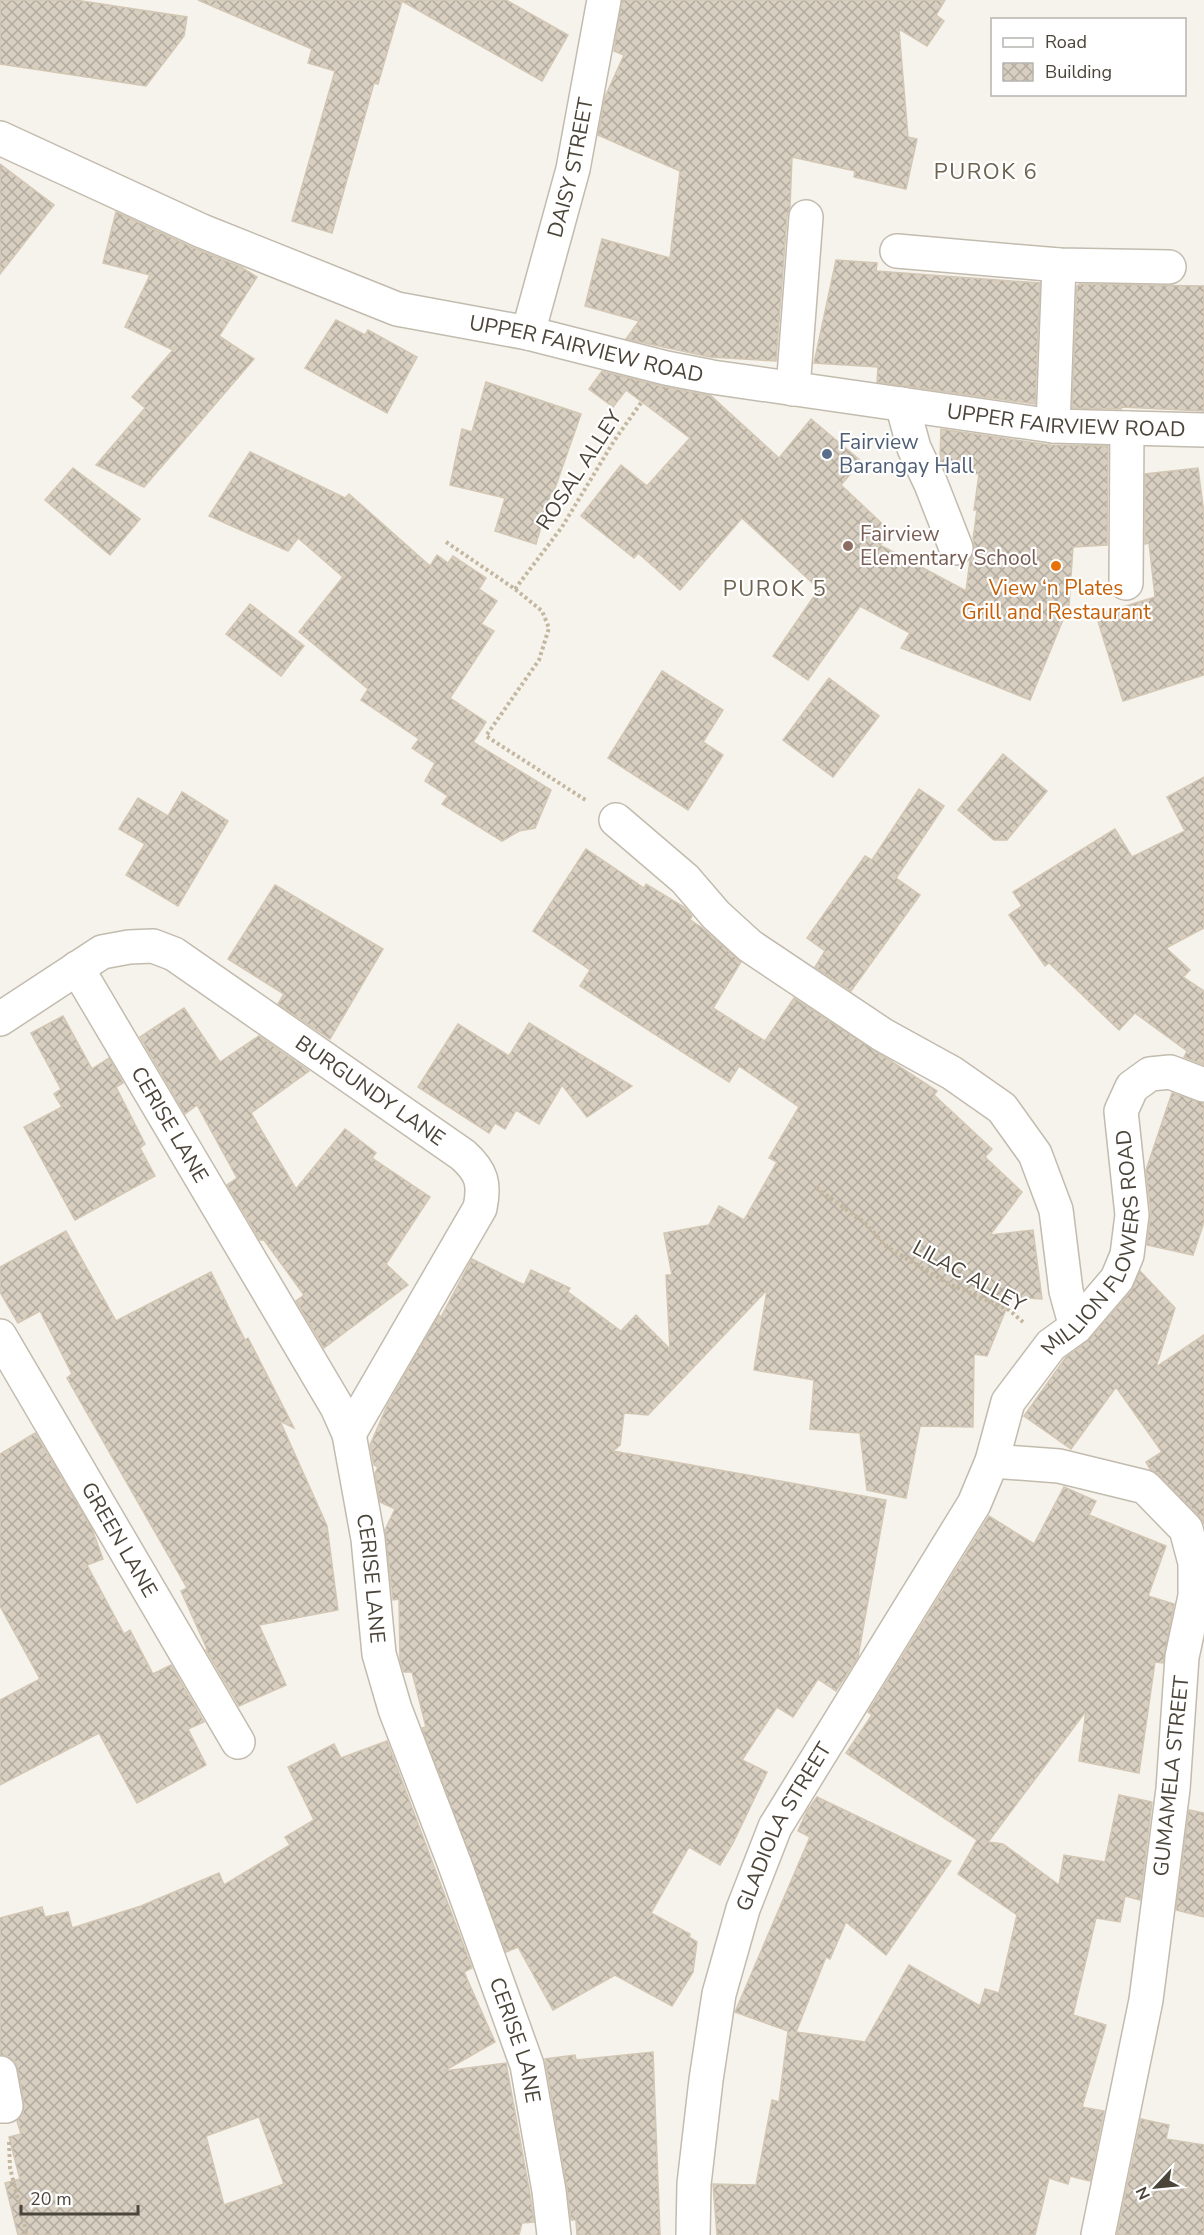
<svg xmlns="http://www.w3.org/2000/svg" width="1204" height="2235" viewBox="0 0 1204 2235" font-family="'Nunito Sans',sans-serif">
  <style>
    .building { fill: url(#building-cross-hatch); stroke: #d3c7b4; stroke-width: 1.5; fill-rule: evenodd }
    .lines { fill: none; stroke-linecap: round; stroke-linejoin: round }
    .minor-casing { stroke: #c2bbae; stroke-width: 36 }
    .path { stroke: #c4b79f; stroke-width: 4; stroke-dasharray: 3 3; stroke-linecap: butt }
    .minor { stroke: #fff; stroke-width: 33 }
    .service-dot { fill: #5c6f8a; stroke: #fff; stroke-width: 2 }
    .education-dot { fill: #8d6e63; stroke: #fff; stroke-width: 2 }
    .food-dot { fill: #e8710a; stroke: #fff; stroke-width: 2 }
    .labels { text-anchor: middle; stroke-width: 4.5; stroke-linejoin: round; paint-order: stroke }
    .street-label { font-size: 21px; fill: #4b4439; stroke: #fff }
    .service-label { font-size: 21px; fill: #4e5e75; stroke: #fff; text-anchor: start }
    .education-label { font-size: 21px; fill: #785e54; stroke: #fff; text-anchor: start }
    .food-label { font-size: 21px; fill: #c56008; stroke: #fff }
    .neighbourhood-label { font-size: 22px; letter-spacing: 1.5px; fill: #6e6250; stroke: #fff }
  </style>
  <defs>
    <pattern id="building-cross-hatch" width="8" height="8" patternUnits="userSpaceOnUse" patternTransform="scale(1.5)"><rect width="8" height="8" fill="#d8cfc1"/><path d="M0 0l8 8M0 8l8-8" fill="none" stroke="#b1aa9e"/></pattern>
  </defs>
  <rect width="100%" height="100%" fill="#f6f3ec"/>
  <g class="building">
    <polygon points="0,0 75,0 187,17 184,36 146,86 0,64"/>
    <polygon points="198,0 506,0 568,35 542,81 402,1 378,84 374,83 332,233 292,221 335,71 308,63 312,49"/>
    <polygon points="622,0 945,0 936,15 944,21 927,46 899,29 908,137 917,139 906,189 854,177 855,171 792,157 790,207 787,216 776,361 710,357 626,339 639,321 585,306 602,239 670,258 680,171 598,135 605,97 624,55 614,51"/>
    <polygon points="0,164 54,205 0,274"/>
    <polygon points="116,212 194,248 241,267 257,277 219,336 254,359 144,487 96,465 145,408 132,397 173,350 125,327 150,275 103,263"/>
    <polygon points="836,260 877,263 876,271 1040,283 1035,404 877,382 878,367 814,363"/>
    <polygon points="1080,284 1204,286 1204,411 1121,407 1121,409 1072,408 1077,286"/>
    <polygon points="336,320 365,335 368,330 417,357 387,413 305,368"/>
    <polygon points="602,371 661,386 711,396 779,458 811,419 861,461 841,485 892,533 880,545 966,591 970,560 975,550 973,539 977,510 974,510 979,474 946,472 940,459 941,429 1050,445 1108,446 1107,545 1073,547 1069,605 1030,700 901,648 910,633 860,606 808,680 773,656 819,589 742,518 680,590 638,553 634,558 581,516 621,465 647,486 690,438 626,390 613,407 589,389"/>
    <polygon points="486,382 581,414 553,494 551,492 536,544 495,531 505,498 450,485 462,429 472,432"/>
    <polygon points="250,452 345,498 349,494 430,566 437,555 448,563 453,556 486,578 479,589 497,601 481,624 494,631 450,698 486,722 473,742 551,790 535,828 519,831 502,841 442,804 448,796 425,781 435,763 412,748 419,739 361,700 368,689 299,632 343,577 298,538 288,551 209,516"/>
    <polygon points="73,468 140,519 110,555 45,500"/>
    <polygon points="1198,468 1204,514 1204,675 1123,701 1096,615 1155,597 1149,543 1145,544 1145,474"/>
    <polygon points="250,604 304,646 281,676 226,634"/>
    <polygon points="662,671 723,710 703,742 723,755 688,810 608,758"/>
    <polygon points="829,678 879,716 833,777 783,740"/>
    <polygon points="1003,754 1047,791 1007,840 994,840 958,810"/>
    <polygon points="1204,777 1204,928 1166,948 1190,970 1183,977 1204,991 1204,1065 1184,1057 1187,1051 1135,1013 1119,1030 1049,963 1045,966 1009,915 1022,906 1013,892 1115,829 1132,857 1185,831 1167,797"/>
    <polygon points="919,789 944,806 896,878 920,895 851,991 815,967 825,951 807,938 865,856 872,860"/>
    <polygon points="182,792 228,821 178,906 126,875 145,844 119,829 138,798 168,816"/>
    <polygon points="586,849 644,888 646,884 684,907 692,916 690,920 701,927 741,962 713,1008 765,1041 794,998 937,1091 934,1095 992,1149 985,1157 1022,1192 990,1235 1033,1230 1042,1299 1011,1297 987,1356 974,1354 973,1427 920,1426 906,1498 867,1490 860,1433 810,1429 814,1380 754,1370 767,1290 648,1415 624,1413 620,1445 613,1451 886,1500 858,1657 836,1691 818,1679 793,1717 777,1707 742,1760 767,1772 733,1843 720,1865 689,1847 651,1913 690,1934 689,1937 697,1942 693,1972 672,2006 615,1975 553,2010 518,1947 506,1952 422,1728 426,1727 412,1672 404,1672 400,1660 399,1599 393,1600 385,1530 395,1509 380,1502 375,1473 378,1467 374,1465 370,1445 387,1406 439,1315 441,1317 472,1259 524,1285 531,1270 570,1288 568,1292 621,1331 636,1315 670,1349 666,1275 672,1275 664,1233 709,1225 719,1206 744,1220 777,1162 769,1158 799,1107 739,1066 729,1082 580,986 590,970 533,931"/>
    <polygon points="275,885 383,949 330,1039 278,1004 284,994 228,959"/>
    <polygon points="184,1008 220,1062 259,1036 309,1071 251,1113 296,1189 345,1129 376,1153 372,1158 430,1197 386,1264 408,1285 324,1348 296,1301 304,1295 264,1240 260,1240 227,1185 237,1178 197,1105 185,1114 140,1037"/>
    <polygon points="63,1016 92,1069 109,1058 123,1083 116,1087 145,1144 140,1148 155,1176 75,1220 24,1127 62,1107 54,1094 61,1089 31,1033"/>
    <polygon points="529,1023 632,1086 587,1117 562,1085 539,1124 516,1110 505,1129 495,1123 489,1133 418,1087 458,1024 509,1056"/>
    <polygon points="1172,1093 1204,1103 1204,1222 1193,1255 1147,1245 1151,1213 1146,1170"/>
    <polygon points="66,1231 116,1321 211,1272 245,1340 248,1338 294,1428 280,1421 327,1526 338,1610 259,1625 286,1685 239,1706 206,1650 207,1649 181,1591 187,1588 67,1378 72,1374 40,1311 18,1323 0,1292 0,1267"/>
    <polygon points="1140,1271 1175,1308 1156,1367 1204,1335 1204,1524 1199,1516 1158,1474 1150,1469 1146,1462 1162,1452 1116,1387 1071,1449 1024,1416 1066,1357 1090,1339 1131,1291"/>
    <polygon points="35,1433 92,1529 103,1559 87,1565 124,1634 130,1630 153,1674 171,1665 204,1722 188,1729 206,1765 137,1803 99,1733 0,1785 0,1700 40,1679 0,1606 0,1454"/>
    <polygon points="1064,1487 1096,1501 1089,1515 1166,1546 1148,1596 1174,1604 1163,1663 1155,1662 1139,1773 1079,1761 1086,1711 988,1842 1003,1844 1059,1885 1064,1855 1105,1862 1119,1795 1152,1802 1140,1900 1125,1896 1120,1922 1096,1918 1073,2015 1106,2025 1082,2107 1104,2111 1090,2181 1070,2176 1068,2184 1049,2178 1035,2235 717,2235 713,2184 756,2185 772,2100 779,2102 788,2031 735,2012 810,1837 798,1831 807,1811 817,1797 951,1861 886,1955 846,1922 830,1959 826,1957 796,2032 865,2042 909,1965 980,2006 985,1989 999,1993 1017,1915 958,1874 977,1840 846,1753 872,1715 868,1712 989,1516 1034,1544"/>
    <path d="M387 1741 472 1968 464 1972 495 2042 444 2071 506 2063 530 2194 534 2222 522 2223 519 2235H18L5 2183 20 2179 9 2137 21 2134 17 2121 23 2113 24 2103 18 2070 15 2061 7 2056 0 2055V1918L42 1907 45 1917 68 1912 72 1928 141 1906 219 1873 224 1885 290 1845 285 1837 314 1820 288 1767 334 1744 341 1758ZM259 2117 284 2184 224 2205 206 2136Z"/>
    <polygon points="1189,1810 1204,1813 1204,1917 1176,1910"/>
    <polygon points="653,2052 660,2235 577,2235 576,2220 571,2220 567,2188 545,2059 575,2055 576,2060"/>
    <polygon points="1141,2119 1169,2125 1166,2139 1204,2145 1204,2235 1117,2235"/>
  </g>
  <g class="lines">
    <g class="minor-casing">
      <g id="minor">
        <path id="s1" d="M0 138 202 231 397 309 528 333 666 368 712 377 1053 426 1204 430"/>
        <polyline points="897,251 1059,265 1169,267"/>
        <path id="s2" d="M528 333 573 169 604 0"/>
        <polyline points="793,389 806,217"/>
        <polyline points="902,404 914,448 931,484 956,548"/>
        <polyline points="1053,426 1059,265"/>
        <polyline points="1126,583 1127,428"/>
        <polyline points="616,820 685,879 716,915 750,946 883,1035 952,1073 1002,1108 1035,1154 1056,1210 1066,1291 1076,1327"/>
        <path id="s3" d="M77 968 337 1407 349 1434 368 1539 379 1654 395 1709 455 1865 527 2065 549 2191 554 2235"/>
        <path id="s4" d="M0 1019 102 952 129 947 153 946 174 954 463 1155C482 1172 485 1184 480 1208L349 1434"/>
        <path id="s5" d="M0 1336 238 1742"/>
        <polyline points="992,1461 1059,1466 1145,1487 1186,1529 1195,1563 1195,1596 1182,1657 1173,1789 1146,2000 1098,2235"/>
        <polyline points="0,2073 6,2106 0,2106"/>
        <path id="s6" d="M693 2235 694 2184 706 2080 719 1994 743 1909 775 1827 974 1504 992 1461 1008 1402 1051 1345 1076 1327 1117 1279 1127 1255 1132 1215 1121 1111 1132 1087 1150 1074 1170 1072 1204 1085"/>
      </g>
    </g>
    <g class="path">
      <polyline points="446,542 515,589 542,611 549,628 539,660 486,736 587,801"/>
      <polyline points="515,589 562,527 614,441 643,400"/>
      <polyline points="816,1188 865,1223 887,1247 949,1284 1009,1310 1023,1322"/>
      <polyline points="9,2142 10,2168 27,2235"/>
    </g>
    <use href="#minor" class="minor"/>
  </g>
  <circle class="service-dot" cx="827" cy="454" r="6"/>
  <circle class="education-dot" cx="848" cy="546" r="6"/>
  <circle class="food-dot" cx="1056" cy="566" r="6"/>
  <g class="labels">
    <g class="street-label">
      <text dy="7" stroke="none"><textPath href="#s2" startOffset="171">DAISY STREET</textPath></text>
      <text dy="7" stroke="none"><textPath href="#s1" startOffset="626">UPPER FAIRVIEW ROAD</textPath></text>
      <text dy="7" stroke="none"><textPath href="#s1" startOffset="1112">UPPER FAIRVIEW ROAD</textPath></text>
      <text transform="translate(579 470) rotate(-57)" y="7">ROSAL ALLEY</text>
      <text dy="7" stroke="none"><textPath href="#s4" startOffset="435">BURGUNDY LANE</textPath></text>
      <text dy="7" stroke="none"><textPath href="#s3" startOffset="182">CERISE LANE</textPath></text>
      <text dy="7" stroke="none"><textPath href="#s6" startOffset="1096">MILLION FLOWERS ROAD</textPath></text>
      <text transform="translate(969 1276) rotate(29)" y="7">LILAC ALLEY</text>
      <text dy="7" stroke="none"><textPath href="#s5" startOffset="236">GREEN LANE</textPath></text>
      <text dy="7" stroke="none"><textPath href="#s3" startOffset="686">CERISE LANE</textPath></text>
      <text transform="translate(1171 1776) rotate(-84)" y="7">GUMAMELA STREET</text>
      <text dy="7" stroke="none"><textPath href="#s6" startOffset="423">GLADIOLA STREET</textPath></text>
      <text dy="7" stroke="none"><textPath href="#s3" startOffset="1172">CERISE LANE</textPath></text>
    </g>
    <g class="service-label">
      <text x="839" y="449">Fairview<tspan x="839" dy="24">Barangay Hall</tspan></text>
    </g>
    <g class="education-label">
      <text x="860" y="541">Fairview<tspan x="860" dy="24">Elementary School</tspan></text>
    </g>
    <g class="food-label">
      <text x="1056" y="595">View ‘n Plates<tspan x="1056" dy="24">Grill and Restaurant</tspan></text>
    </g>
    <g class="neighbourhood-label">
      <text x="986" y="179">PUROK 6</text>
      <text x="775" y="596">PUROK 5</text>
    </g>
  </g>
  <rect x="991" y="18" width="195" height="78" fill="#ffffff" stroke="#b7b4b0" stroke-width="1.5"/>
  <rect x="1003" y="38" width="30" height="9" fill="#ffffff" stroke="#b7b4b0" stroke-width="1.5"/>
  <text x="1045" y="48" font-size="18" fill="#4b4439">Road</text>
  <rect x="1003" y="63" width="30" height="18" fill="url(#building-cross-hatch)" stroke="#b7b4b0" stroke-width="1.5"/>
  <text x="1045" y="78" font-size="18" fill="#4b4439">Building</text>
  <g transform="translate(1156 2187) rotate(244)" stroke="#ffffff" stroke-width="4.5" paint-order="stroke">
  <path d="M0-4.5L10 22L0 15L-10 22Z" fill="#4b4439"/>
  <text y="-9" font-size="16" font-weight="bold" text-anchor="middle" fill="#4b4439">N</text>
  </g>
  <path d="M21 2205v9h117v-9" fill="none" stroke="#4b4439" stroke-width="3"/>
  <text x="30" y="2205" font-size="18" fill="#4b4439" stroke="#ffffff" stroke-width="4.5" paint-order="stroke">20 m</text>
</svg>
